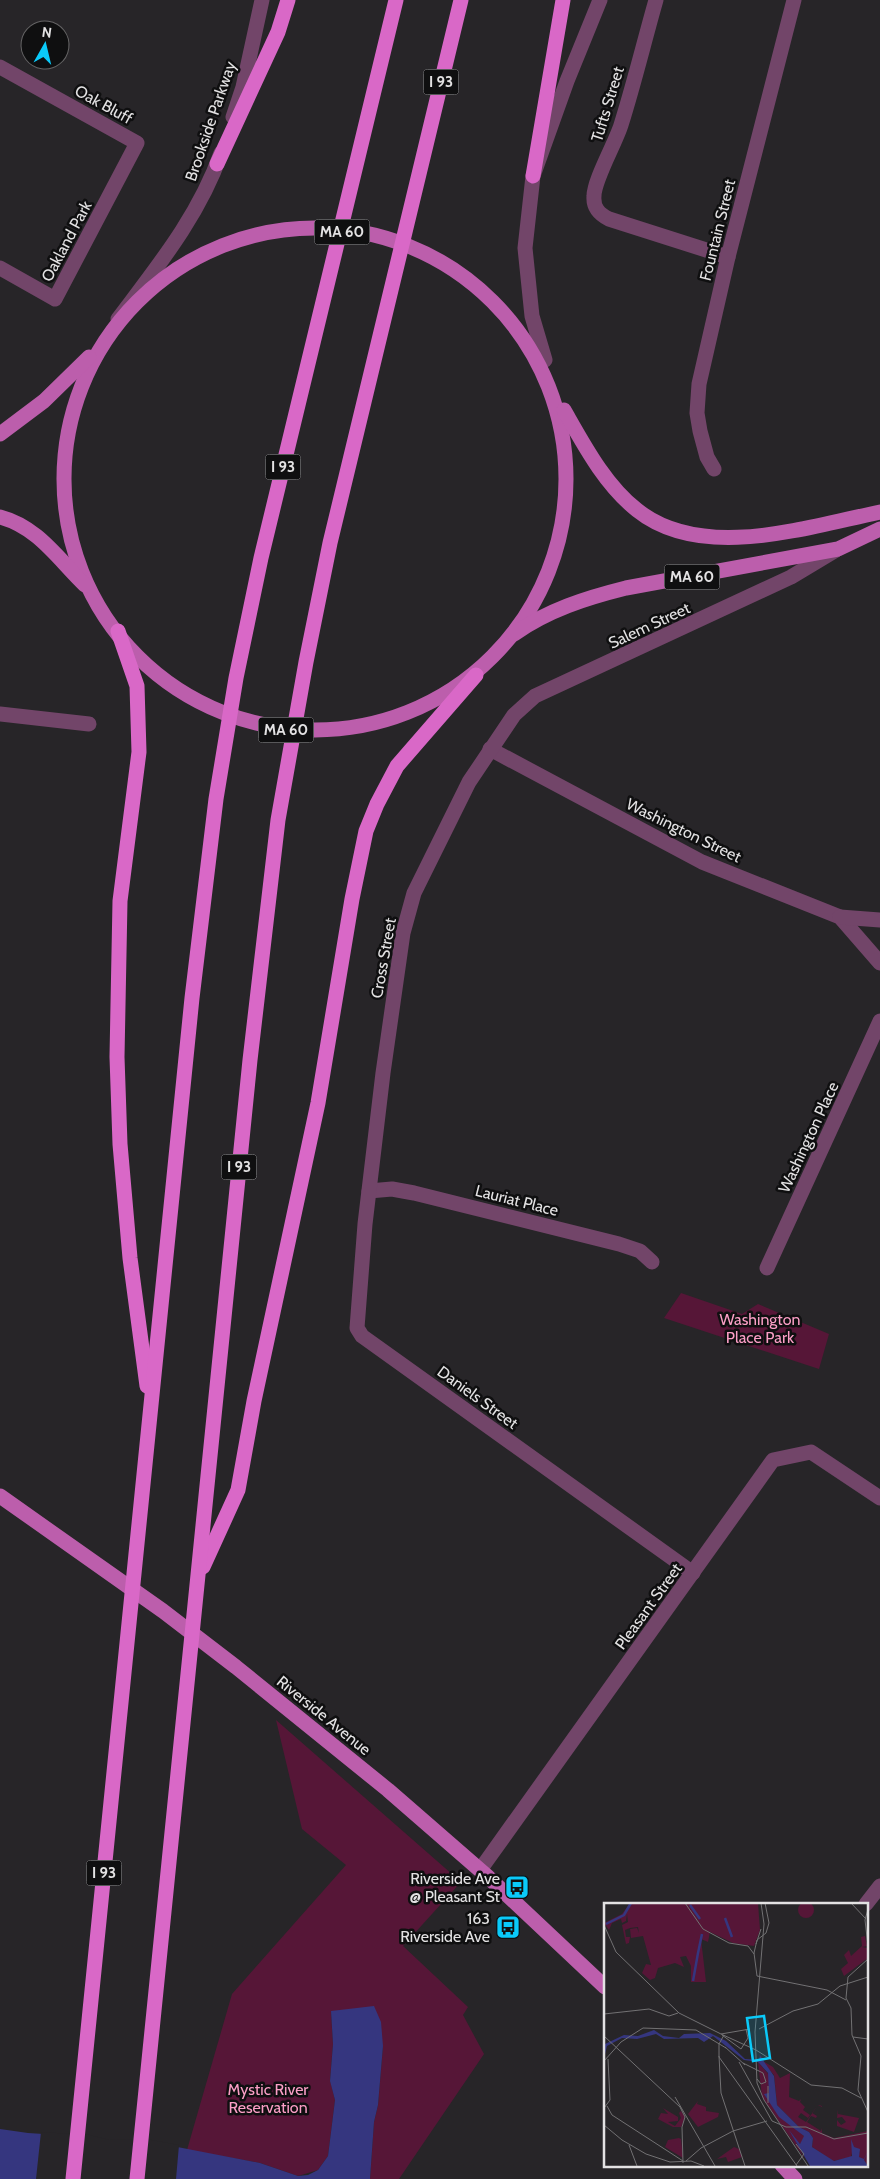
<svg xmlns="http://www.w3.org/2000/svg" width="880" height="2179" viewBox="0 0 880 2179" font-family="Cabin,sans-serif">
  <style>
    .green { fill: #561637 }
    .water { fill: #35367f }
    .pier { fill: #272528 }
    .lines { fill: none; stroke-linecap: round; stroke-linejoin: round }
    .minor { stroke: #724569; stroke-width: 15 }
    .major { stroke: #bc5eac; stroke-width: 15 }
    .highway { stroke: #d968c7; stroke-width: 15 }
    .labels { text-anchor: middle; stroke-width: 5; stroke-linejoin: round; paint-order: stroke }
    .shield { fill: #0f0f10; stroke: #a3a3a4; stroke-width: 1 }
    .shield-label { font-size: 15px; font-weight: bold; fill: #e3e2e3 }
    .street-label { font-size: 16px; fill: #e3e2e3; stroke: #0f0f10 }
    .park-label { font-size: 16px; fill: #fb9ec6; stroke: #0f0f10 }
    .poi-label { font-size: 16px; fill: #e3e2e3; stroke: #0f0f10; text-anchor: end }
    .inset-river { fill: none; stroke: #35367f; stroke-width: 2.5 }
    .inset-road { fill: none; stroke: #727173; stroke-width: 1 }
    .view { fill: #0acafa; fill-opacity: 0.15; stroke: #0acafa; stroke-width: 2.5 }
    .inset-edge { fill: none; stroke: #e3e2e3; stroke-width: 2.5 }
  </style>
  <rect width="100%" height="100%" fill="#272528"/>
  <g class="green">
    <polygon points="681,1293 742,1314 758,1304 829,1334 819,1369 664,1318"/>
    <polygon points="276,1720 461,1882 403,1946 468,2007 463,2015 484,2054 399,2179 370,2179 374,2122 378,2105 383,2046 331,2011 333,2044 330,2080 335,2100 328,2156 318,2170 298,2176 260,2163 187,2150 232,1994 346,1865 302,1829"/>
  </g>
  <polygon class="water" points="374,2006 381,2022 383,2046 378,2105 374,2122 370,2179 0,2179 0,2129 28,2133 90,2137 109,2142 167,2145 260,2163 298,2176 308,2175 318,2170 328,2156 335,2100 330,2081 333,2044 331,2011"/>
  <polygon class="pier" points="41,2132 90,2135 109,2140 146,2139 179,2145 176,2179 36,2179"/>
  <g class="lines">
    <g class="minor">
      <path d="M656 0C644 42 634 84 621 125 615 144 594 180 594 196 593 208 599 214 609 219L728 257"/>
      <polyline points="0,67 137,143 55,299 0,268"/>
      <polyline points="233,117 243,87 262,0"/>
      <path d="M118 319C157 267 199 216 221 153"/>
      <polyline points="545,360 532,316 525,248 533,176 567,81 600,0"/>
      <polyline points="714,469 707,457 700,431 697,413 699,384 728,257 794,0"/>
      <polyline points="0,714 89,724"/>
      <polyline points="490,749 702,862 840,917 880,963"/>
      <polyline points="840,917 880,920"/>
      <polyline points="369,1191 392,1189 414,1193 619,1244 640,1251 652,1262"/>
      <polyline points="767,1268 880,1021"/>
      <polyline points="693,1573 362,1336 357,1328 365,1224 383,1073 403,933 414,893 469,782 514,715 535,696 791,577 836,550"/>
      <polyline points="480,1870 773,1460 811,1452 880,1498"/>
      <polyline points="866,1904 880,1886"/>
    </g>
    <g class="major">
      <circle cx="315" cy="479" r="251"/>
      <path d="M564 410C584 445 605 485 637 510 702 562 807 527 880 512"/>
      <polyline points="0,434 44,401 89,357"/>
      <path d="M0 517C38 527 58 559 85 585"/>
      <path d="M514 634C548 610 586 598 626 588L838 549 880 529"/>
      <polyline points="0,1496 163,1611 236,1667 388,1790 488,1877 605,1987"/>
      <polyline points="782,2165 795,2179"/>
    </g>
    <g class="highway">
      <polyline points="217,164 278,32 288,0"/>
      <polyline points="533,176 563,0"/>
      <polyline points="118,631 137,686 139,752 120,901 117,1057 120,1144 130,1258 147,1386"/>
      <polyline points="203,1567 238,1490 254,1401 318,1103 352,899 366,831 377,804 397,766 476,675"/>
      <polyline points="73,2179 192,998 216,799 236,678 261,558 396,0"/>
      <polyline points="137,2179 250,1060 278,820 306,662 330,543 461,0"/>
    </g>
  </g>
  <defs>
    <g id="bus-square" transform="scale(1.25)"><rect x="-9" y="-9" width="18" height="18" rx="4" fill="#0acafa" stroke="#0f0f10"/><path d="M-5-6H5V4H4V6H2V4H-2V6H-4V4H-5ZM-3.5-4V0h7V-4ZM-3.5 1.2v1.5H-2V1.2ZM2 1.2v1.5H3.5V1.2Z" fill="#111"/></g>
  </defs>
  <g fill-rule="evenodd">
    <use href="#bus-square" x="517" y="1887"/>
    <use href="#bus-square" x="508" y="1927"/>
  </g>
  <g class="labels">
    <g class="shield">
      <rect x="423.5" y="69.5" width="35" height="25" rx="4"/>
      <rect x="314.5" y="219.5" width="55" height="25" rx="4"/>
      <rect x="265.5" y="454.5" width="35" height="25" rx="4"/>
      <rect x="664.5" y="564.5" width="55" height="25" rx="4"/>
      <rect x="258.5" y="717.5" width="55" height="25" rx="4"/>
      <rect x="221.5" y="1154.5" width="35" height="25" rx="4"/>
      <rect x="86.5" y="1860.5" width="35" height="25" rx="4"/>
    </g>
    <g class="shield-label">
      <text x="441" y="87">I 93</text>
      <text x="342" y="237">MA 60</text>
      <text x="283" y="472">I 93</text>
      <text x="692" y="582">MA 60</text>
      <text x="286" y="735">MA 60</text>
      <text x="239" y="1172">I 93</text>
      <text x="104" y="1878">I 93</text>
    </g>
    <g class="street-label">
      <text transform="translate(104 104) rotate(29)" y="6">Oak Bluff</text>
      <text transform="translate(607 104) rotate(-73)" y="6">Tufts Street</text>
      <text transform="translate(210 121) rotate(-71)" y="6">Brookside Parkway</text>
      <text transform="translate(717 230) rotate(-76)" y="6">Fountain Street</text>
      <text transform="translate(66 241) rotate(-62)" y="6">Oakland Park</text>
      <text transform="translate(649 625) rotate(-25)" y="6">Salem Street</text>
      <text transform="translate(684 830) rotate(26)" y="6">Washington Street</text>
      <text transform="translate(383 958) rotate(-80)" y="6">Cross Street</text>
      <text transform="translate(808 1137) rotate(-65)" y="6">Washington Place</text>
      <text transform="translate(517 1200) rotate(14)" y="6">Lauriat Place</text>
      <text transform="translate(478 1397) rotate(36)" y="6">Daniels Street</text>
      <text transform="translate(648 1606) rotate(-54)" y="6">Pleasant Street</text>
      <text transform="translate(324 1715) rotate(39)" y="6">Riverside Avenue</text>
    </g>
    <g class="park-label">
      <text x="760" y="1325">Washington<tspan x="760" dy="18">Place Park</tspan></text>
      <text x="268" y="2095">Mystic River<tspan x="268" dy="18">Reservation</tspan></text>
    </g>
    <g class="poi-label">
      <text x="500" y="1884">Riverside Ave<tspan x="500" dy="18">@ Pleasant St</tspan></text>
      <text x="490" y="1924">163<tspan x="490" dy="18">Riverside Ave</tspan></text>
    </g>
  </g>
  <g transform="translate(604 1903)">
    <rect width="264" height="264" fill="#272528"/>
    <path d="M194 7a8 8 0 1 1 16 0a8 8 0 1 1-16 0ZM26 0H154L156 27 150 43 129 40 106 29 104 39 97 36 102 79H87V63L82 53 76 54 80 64 71 60 54 65 51 75 46 77 38 70 42 61 47 62 39 33 27 35 26 26 33 25 35 30 34 24 26 25 21 27 22 34H26L25 40 22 41 18 22 24 19 23 11 22 18 18 20 17 16 8 20 5 27 0 20 18 11ZM261 33 263 43 258 44 264 45V55L240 73 237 66 244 60 240 52 245 47 247 53 258 43 257 34ZM155 151 158 154 157 157 169 164 176 175 186 170 185 194 195 198 197 196 196 199 201 204 199 207 206 212 204 215 197 210 194 214 202 219 214 202H215L218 203V204L214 202 208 210 213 213 212 215 207 213 203 219 217 228 218 225V230L230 235 264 228V262L254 253 256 248 251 253 248 250 247 254 229 258 208 244 209 235 205 229 195 224 173 202 170 172 157 158ZM154 159 166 173 169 204 201 234 198 241 192 239 201 256 158 194ZM94 198 93 201 102 204V208L115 210 114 214 94 224 84 211ZM59 205 74 214V218L64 219 71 223 77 215 75 210 77 208 81 214 77 224H69L54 216 57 210 64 211ZM234 206V211L255 215 250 229 233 223V217L237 222 242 219 238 214 233 215ZM75 235 77 236 79 255 61 244 64 237ZM130 244 135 246 138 254 124 259 122 254 113 256Z" fill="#561637"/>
    <path d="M50 127 59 133 75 135 80 131 106 130 122 138 141 156 155 157 156 153 170 173 173 202 195 224 205 229 209 235 208 244 230 258 248 253 247 236 250 244 256 246 255 254 260 256 264 248 260 257 264 263H206L185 227 196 241 200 233 175 214 160 191 165 190 164 170 154 159 140 157 109 133 100 139 94 135 60 136 52 131 33 136 18 135 3 143 0 155 1 141 20 132 34 133Z" fill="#35367f"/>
    <path class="inset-river" d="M86 2 96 16M121 15 128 34M2 21 20 12 27 0M94 50 98 31M89 78 94 50"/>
    <path class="inset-road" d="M81 0 99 26 125 40 144 43 150 51M157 0 160 21 151 129 153 180 160 197 204 263M161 0 165 20 162 30 153 37 150 50 153 73 223 87 242 97M247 0 262 16M264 6 261 17 264 43M0 22 12 49 75 110M152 41 157 26M264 56 244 74 242 95 247 105 248 132 257 153 254 187 264 209M75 110 117 131 146 126M0 111 45 106 65 113 74 110M155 126 189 108 214 101 236 83 264 74M117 131 152 147 207 182 238 185 257 195M118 132 137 146 144 135 142 126M120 132 115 141V154L193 263M0 133 76 204 81 214 78 224 79 260M249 134 264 136M121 144 141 162M115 153 117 190 141 263M0 158 17 139 39 125 92 127 122 145M135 159 168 218M139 160 159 170 162 179 157 181 153 176M71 194 111 263M164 200V183M3 203 8 212 79 258M0 205 6 197 4 156M168 218 182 224H202L230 236 264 230M0 222 18 237 42 251 66 259 87 258 100 263M192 241 200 251 192 262M25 242 33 263M82 258 97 245 129 228 163 218"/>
    <path class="view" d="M160 113 166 155 149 158 143 115Z"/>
    <rect width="264" height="264" class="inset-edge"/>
  </g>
  <g transform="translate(45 45) rotate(8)"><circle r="24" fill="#0f0f10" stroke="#646364"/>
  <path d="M0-4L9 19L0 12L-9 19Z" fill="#0acafa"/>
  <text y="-8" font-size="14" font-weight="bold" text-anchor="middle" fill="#e3e2e3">N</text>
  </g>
</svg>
